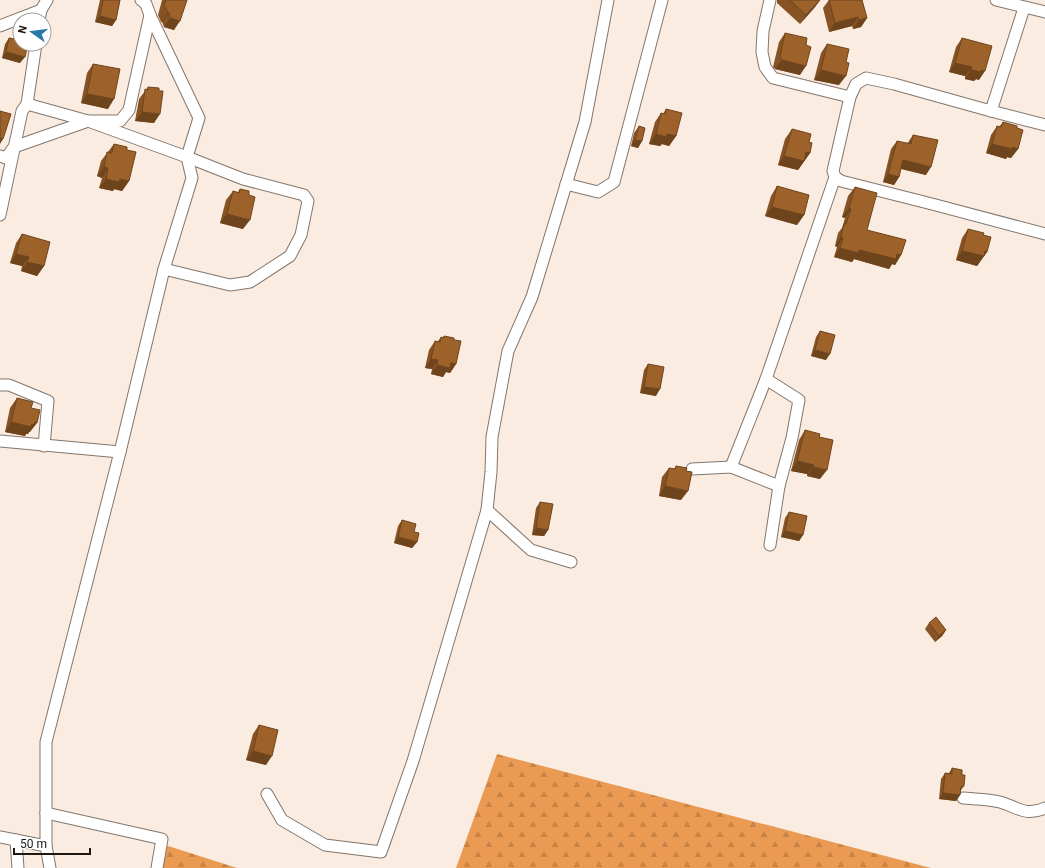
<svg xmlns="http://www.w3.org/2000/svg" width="1045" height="868" viewBox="0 0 1045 868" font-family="Roboto,sans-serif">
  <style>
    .forest { fill: url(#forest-firs) }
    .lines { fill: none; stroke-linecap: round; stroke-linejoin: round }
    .minor-casing { stroke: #82766c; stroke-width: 13 }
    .minor { stroke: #fff; stroke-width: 11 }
    .wall { fill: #875324 }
    .shaded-wall { fill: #6e441d }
    .building { fill: #9d612a; stroke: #6e441d }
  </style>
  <defs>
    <pattern id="forest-firs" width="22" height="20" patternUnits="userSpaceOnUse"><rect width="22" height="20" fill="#ea9a53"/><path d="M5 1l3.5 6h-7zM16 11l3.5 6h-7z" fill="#c88447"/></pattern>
  </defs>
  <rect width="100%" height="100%" fill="#faece1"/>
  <g class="forest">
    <polygon points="497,754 931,868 456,868"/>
    <polygon points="165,845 237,868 161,868"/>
  </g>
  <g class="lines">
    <g class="minor-casing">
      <g id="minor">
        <polyline points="770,0 763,31 762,52 765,67 773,78 850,97"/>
        <polyline points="996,0 1045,12"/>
        <polyline points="150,15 199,118 187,157 243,179 304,195 308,201 301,235 290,256 250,282 230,285 164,269"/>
        <polyline points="39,20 41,10 47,0"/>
        <polyline points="0,26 41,10"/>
        <polyline points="27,104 36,44"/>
        <polyline points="991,111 1024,8"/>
        <polyline points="1045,125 991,111 894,84 866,78 856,84 850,97 833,171 835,177 841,181 932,204 1045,234"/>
        <polyline points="0,156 6,158 14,147 88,121 187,157 192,178 164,269 120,452 46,742 46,846 50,868"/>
        <polyline points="566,184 598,192 614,182 662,0"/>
        <polyline points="0,215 22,111 27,104 88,121 120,121 129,110 150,15 146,4 141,0"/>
        <polyline points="0,385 9,385 48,401 44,446"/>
        <polyline points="0,441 120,452"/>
        <polyline points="731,467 766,379"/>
        <polyline points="692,469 731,467 779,486"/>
        <polyline points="487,510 531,550 571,562"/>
        <polyline points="770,545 779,486 792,438 799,400 766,379 835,177"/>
        <polyline points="267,794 282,820 325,845 381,852 413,761 487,510 491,472 492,437 508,351 532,297 585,122 608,0"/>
        <path d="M963 798C975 799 989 799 1000 802 1017 807 1026 817 1045 808"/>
        <polyline points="46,813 162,839 157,868"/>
        <polyline points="0,837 46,846"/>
        <polyline points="16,840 18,868"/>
      </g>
    </g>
    <use href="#minor" class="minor"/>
  </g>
  <g class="wall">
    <polygon points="100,0 120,0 116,20 112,26 95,22"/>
    <polygon points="162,0 187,0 174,30 164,27 162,22 161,22 158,15"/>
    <polygon points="777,0 820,0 815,7 800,24 777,3"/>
    <polygon points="829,0 862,0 867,18 861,27 853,29 852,26 829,32 823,8"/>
    <polygon points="785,33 800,75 775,69 773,67 779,42"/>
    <polygon points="9,38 20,63 2,58 5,44"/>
    <polygon points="962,38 979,80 976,79 974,81 965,79 965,76 949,72 956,47"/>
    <polygon points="827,44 839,85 814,80 821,53"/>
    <polygon points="93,64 108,109 81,103 87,73"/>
    <polygon points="148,87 154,123 135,121 139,99"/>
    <polygon points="666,109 676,136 669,146 662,144 660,146 649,144 655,122 661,113 663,114"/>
    <polygon points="1003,122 1017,128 1018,149 1011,158 1007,157 1006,159 986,153 991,135 997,126 999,127"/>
    <polygon points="639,126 642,141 638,148 631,146 634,133"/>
    <polygon points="792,129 809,142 810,153 798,170 778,165 785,139"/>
    <polygon points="913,135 926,175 901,169 899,177 894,185 883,182 891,149 897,141 907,144"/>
    <polygon points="114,144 127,150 129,181 122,191 114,189 113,191 99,188 102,178 97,176 101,161"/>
    <polygon points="777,186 804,215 797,225 765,216 771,196"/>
    <polygon points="855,187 867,230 901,255 895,265 892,264 889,269 854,259 852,262 834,257 837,247 835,246 838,233 842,228 845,218 842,217 848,196"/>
    <polygon points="240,189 243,229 220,223 226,200 233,191 238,192"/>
    <polygon points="968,229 983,235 987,252 977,266 956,260 962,238"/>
    <polygon points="22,234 44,266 37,276 21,271 22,266 10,263 16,243"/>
    <polygon points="820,331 826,360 811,356 816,337"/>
    <polygon points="444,336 456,364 450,373 446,372 443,377 431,374 432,369 425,368 429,350 435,341 438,341 441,337 443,338"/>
    <polygon points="648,364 656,396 640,393 644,370"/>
    <polygon points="17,398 31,408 30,432 29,432 28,434 26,434 25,436 5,432 10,408"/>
    <polygon points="805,430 819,437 820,479 807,476 807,474 791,471 799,440"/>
    <polygon points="676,466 686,471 681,500 659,496 662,477 669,468 674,469"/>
    <polygon points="540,502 548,530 544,536 532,535 536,508"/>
    <polygon points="789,512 803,535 799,541 781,537 785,518"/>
    <polygon points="402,520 414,532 417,542 412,548 394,543 398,526"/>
    <polygon points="929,623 946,630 942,636 935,642 925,629"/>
    <polygon points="259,725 266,765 246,760 253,734"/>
    <polygon points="952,768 962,775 964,786 961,790 960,795 956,801 939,799 941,779 945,773 949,773"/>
  </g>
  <g class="shaded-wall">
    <polygon points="820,0 815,7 800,24 806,15"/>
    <polygon points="168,13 169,13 162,22 161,22"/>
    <polygon points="100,16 116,20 112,26 95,22"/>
    <polygon points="858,17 852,26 829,32 835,23"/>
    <polygon points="170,18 180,21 174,30 164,27"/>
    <polygon points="867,18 861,27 853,29 859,20"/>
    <polygon points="6,52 25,57 20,63 2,58"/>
    <polygon points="782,60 806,66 800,75 775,69"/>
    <polygon points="955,63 972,67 965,76 949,72"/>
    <polygon points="821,70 846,76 839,85 814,80"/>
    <polygon points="971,70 981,70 985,71 979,80 976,79 974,81 965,79"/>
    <polygon points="87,94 114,99 108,109 81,103"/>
    <polygon points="142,112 160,114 154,123 135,121"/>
    <polygon points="656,134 667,134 676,136 669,146 662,144 660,146 649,144"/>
    <polygon points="0,138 3,139 0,144"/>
    <polygon points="635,140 642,141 638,148 631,146"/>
    <polygon points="992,144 1013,147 1018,149 1011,158 1007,157 1006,159 986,153"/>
    <polygon points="806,152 810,153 798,170 778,165 784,156"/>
    <polygon points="903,160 931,167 926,175 898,168"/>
    <polygon points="104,167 108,168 102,178 97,176"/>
    <polygon points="888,174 899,177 894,185 883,182"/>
    <polygon points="106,179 120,179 129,181 122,191 114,189 113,191 99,188"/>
    <polygon points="772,207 804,215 797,225 765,216"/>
    <polygon points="849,208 851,209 845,218 842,217"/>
    <polygon points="227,214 250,220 243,229 220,223"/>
    <polygon points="841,237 843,238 837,247 835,246"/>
    <polygon points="840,248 897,254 901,255 895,265 892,264 889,269 854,259 852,262 834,257"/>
    <polygon points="962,251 985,251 987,252 977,266 956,260"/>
    <polygon points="16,254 29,257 22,266 10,263"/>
    <polygon points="27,262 44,266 37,276 21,271"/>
    <polygon points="815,350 830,354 826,360 811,356"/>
    <polygon points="431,359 438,360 432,369 425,368"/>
    <polygon points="451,363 456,364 450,373 446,372 443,377 431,374 437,365"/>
    <polygon points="644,387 660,389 656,396 640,393"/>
    <polygon points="11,422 32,424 35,422 37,423 30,432 29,432 28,434 26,434 25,436 5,432"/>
    <polygon points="797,461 814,465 807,474 791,471"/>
    <polygon points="813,467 827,470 820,479 807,476"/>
    <polygon points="665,486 688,491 681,500 659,496"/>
    <polygon points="536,528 548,530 544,536 532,535"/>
    <polygon points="785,531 803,535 799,541 781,537"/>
    <polygon points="398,537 417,542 412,548 394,543"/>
    <polygon points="946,630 942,636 935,642 939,636"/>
    <polygon points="253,751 272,756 266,765 246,760"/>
    <polygon points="943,793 960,795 956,801 939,799"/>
  </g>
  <g class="building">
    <polygon points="103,0 120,0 116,20 100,16"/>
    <polygon points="166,0 187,0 180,21 170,18 169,13 168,13 164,5"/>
    <polygon points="790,0 820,0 806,15"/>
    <polygon points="829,0 862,0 867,18 859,20 858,17 835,23"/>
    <polygon points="785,33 807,38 806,45 811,47 806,66 782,60 780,57"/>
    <polygon points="9,38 20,40 20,44 28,44 25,57 6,52"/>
    <polygon points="962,38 992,46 985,71 981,70 981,72 971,70 972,67 955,63"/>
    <polygon points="827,44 849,49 846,62 849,63 846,76 821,70"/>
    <polygon points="93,64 120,69 114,99 87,94"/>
    <polygon points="148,87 159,88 159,91 163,91 160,114 142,112 145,89 148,90"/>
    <polygon points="666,109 682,113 676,136 667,134 666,137 656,134 661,113 665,114"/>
    <polygon points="0,111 11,114 3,139 0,138"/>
    <polygon points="1003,122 1017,126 1017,128 1023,130 1018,149 1013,147 1012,149 992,144 997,126 1001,127"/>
    <polygon points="639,126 645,128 642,141 635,140"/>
    <polygon points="792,129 811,134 809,142 812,143 810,153 806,152 804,161 784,156"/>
    <polygon points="913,135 938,140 931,167 903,160 899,177 888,174 897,141 911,144"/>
    <polygon points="114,144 127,147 127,150 136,152 129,181 120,179 119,182 106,179 108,168 104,167 107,152 112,153"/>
    <polygon points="777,186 809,195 804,215 772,207"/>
    <polygon points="855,187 877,193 867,230 906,240 901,255 897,254 896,259 859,250 858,253 840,248 843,238 841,237 844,224 846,224 851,209 849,208"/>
    <polygon points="240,189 249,191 249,195 255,197 250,220 227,214 233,191 239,193"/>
    <polygon points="968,229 984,233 983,235 991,237 987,252 985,251 984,256 962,251"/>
    <polygon points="22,234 50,242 44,266 27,262 29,257 16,254"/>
    <polygon points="820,331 835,335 830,354 815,350"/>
    <polygon points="444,336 454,338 454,340 461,341 456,364 451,363 450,368 437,365 438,360 431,359 435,341 440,342 441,337 443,338"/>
    <polygon points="648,364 664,367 660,389 644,387"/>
    <polygon points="17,398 33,402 31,408 40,410 37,423 35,422 34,425 32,424 31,427 11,422"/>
    <polygon points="805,430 820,434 819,437 833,440 827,470 813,467 814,465 797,461"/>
    <polygon points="676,466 687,468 686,471 692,472 688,491 665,486 669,468 675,469"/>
    <polygon points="540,502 553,504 548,530 536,528"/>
    <polygon points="789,512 807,516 803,535 785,531"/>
    <polygon points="402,520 416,524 414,532 419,533 417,542 398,537"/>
    <polygon points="936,617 946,630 939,636 929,623"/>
    <polygon points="259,725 278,730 272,756 253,751"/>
    <polygon points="952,768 962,770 962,775 965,775 964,786 961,787 960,795 943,793 945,773 952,774"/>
  </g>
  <g transform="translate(32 32) rotate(284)"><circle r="19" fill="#ffffff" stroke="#a4a2a1"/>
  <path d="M0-3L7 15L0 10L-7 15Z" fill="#2878a9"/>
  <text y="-6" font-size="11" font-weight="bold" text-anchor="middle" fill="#1c1713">N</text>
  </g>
  <path d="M14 848v6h76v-6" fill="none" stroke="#1c1713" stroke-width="2"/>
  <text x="20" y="848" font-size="12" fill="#1c1713" stroke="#ffffff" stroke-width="3" paint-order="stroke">50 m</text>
</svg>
